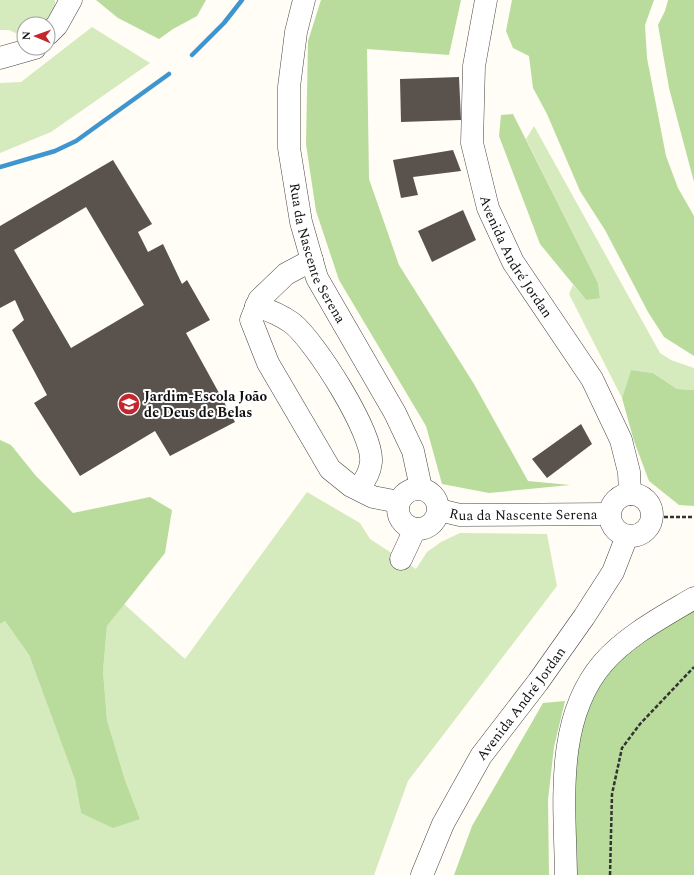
<svg xmlns="http://www.w3.org/2000/svg" width="694" height="875" viewBox="0 0 694 875" font-family="Spectral,serif">
  <style>
    .green { fill: #d5ebbd }
    .forest { fill: #b9dc9c }
    .lines { fill: none; stroke-linecap: round; stroke-linejoin: round }
    .stream { stroke: #3f96cf; stroke-width: 4.5 }
    .building { fill: #5a524d; fill-rule: evenodd }
    .minor-casing { stroke: #444; stroke-width: 23 }
    .path { stroke: #333; stroke-width: 2.5; stroke-dasharray: 4 2; stroke-linecap: butt }
    .minor { stroke: #fff; stroke-width: 22 }
    .labels { text-anchor: middle; stroke-width: 4; stroke-linejoin: round; paint-order: stroke }
    .street-label { font-size: 14px; fill: #111; stroke: #fff }
    .poi-label { font-size: 14px; font-weight: bold; fill: #111; stroke: #fff; text-anchor: start }
  </style>
  <rect width="100%" height="100%" fill="#fffdf5"/>
  <g class="green">
    <polygon points="0,0 55,0 55,9 43,24 24,24 24,35 22,36 9,30 0,30"/>
    <polygon points="92,27 150,63 51,132 0,153 0,83 21,82"/>
    <polygon points="534,126 660,353 671,360 694,368 694,390 677,389 653,373 631,370 622,398 569,294 573,285 586,300 600,297 598,283 526,139"/>
    <polygon points="307,492 360,523 370,539 416,569 427,552 441,542 460,533 547,534 557,586 408,781 374,875 0,875 0,624 5,621 29,655 75,780 81,813 140,819 125,780 107,720 103,671 107,626 124,604 185,659"/>
  </g>
  <g class="forest">
    <polygon points="96,0 206,0 197,16 173,29 159,39 118,18"/>
    <polygon points="321,0 461,0 449,55 367,49 369,179 399,265 474,384 528,481 570,485 489,493 442,484 426,426 339,280 316,211 306,144 308,41"/>
    <polygon points="512,0 654,0 645,25 647,58 666,156 678,188 694,216 694,356 664,337 648,312 605,230 580,191 547,114 533,88 529,56 513,48 506,31"/>
    <polygon points="668,0 694,0 694,182 669,88 658,25 665,11"/>
    <polygon points="513,114 598,283 600,298 586,300 540,244 499,136 501,115"/>
    <polygon points="631,370 653,373 677,389 694,390 694,506 679,505 649,481 634,441 622,398"/>
    <polygon points="0,440 11,445 36,476 73,513 150,497 172,510 165,553 107,626 103,671 107,720 125,780 140,819 113,828 81,813 75,780 29,655 5,621 0,624"/>
    <polygon points="694,604 694,875 568,875 573,735 607,665"/>
    <polygon points="565,701 554,747 548,800 549,875 454,875 472,826 543,703"/>
  </g>
  <g class="lines">
    <g class="stream">
      <polyline points="192,55 224,23 242,0"/>
      <polyline points="0,167 55,151 76,141 169,74"/>
    </g>
  </g>
  <g class="building">
    <polygon points="459,77 461,120 401,122 400,79"/>
    <polygon points="453,150 461,171 413,177 418,195 401,198 393,160"/>
    <path d="M113 160 152 224 138 232 148 252 163 244 182 284 187 280 210 320 186 333 235 422 170 456 155 431 80 476 34 403 47 395 12 330 24 320 15 300 0 308V226ZM86 207 144 305 71 348 14 250Z"/>
    <polygon points="463,210 476,240 432,262 418,231"/>
    <polygon points="581,424 592,444 547,478 532,459"/>
  </g>
  <g class="lines">
    <g class="minor-casing">
      <g id="minor">
        <path id="s1" d="M304 0 296 32 289 87V148L301 222 317 278 395 413 413 451 421 488"/>
        <path id="s2" d="M486 0 474 66 472 143 488 208 513 262 592 379 621 440 629 472 630 494"/>
        <polyline points="48,34 57,25 71,0"/>
        <polyline points="0,58 35,48"/>
        <polyline points="312,260 286,274 259,300 251,320 268,363 330,469 351,486 373,497 399,502"/>
        <path d="M256 306C269 310 281 315 292 323 315 341 374 434 371 462 370 473 364 482 358 489"/>
        <circle cx="418" cy="509" r="20"/>
        <circle cx="631" cy="515" r="21"/>
        <path id="s3" d="M439 510 460 515 609 514"/>
        <polyline points="401,559 415,529"/>
        <path id="s4" d="M422 875 443 824 481 756 538 682 584 617 613 572 627 536"/>
        <path d="M566 875C565 805 554 720 603 663 626 636 664 616 694 598"/>
      </g>
    </g>
    <g class="path">
      <polyline points="652,517 694,517"/>
      <polyline points="610,875 612,794 622,748 640,724 694,667"/>
    </g>
    <use href="#minor" class="minor"/>
  </g>
  <defs>
    <g id="school-disc" transform="scale(1.15)"><circle r="9.5" fill="#c4262e" stroke="#fff"/><path d="M0-5L7-2L0 1L-7-2ZM-4 1L0 2.5L4 1V4Q0 6-4 4Z" fill="#fff"/></g>
  </defs>
  <g fill-rule="evenodd">
    <use href="#school-disc" x="129" y="404"/>
  </g>
  <g class="labels">
    <g class="street-label">
      <text dy="5" stroke="none"><textPath href="#s1" startOffset="259">Rua da Nascente Serena</textPath></text>
      <text dy="5" stroke="none"><textPath href="#s2" startOffset="267">Avenida André Jordan</textPath></text>
      <text dy="5" stroke="none"><textPath href="#s3" startOffset="85">Rua da Nascente Serena</textPath></text>
      <text dy="5" stroke="none"><textPath href="#s4" startOffset="199">Avenida André Jordan</textPath></text>
    </g>
    <g class="poi-label">
      <text x="144" y="401">Jardim-Escola João<tspan x="144" dy="16">de Deus de Belas</tspan></text>
    </g>
  </g>
  <g transform="translate(36 36) rotate(272)"><circle r="19" fill="#ffffff" stroke="#a0a0a0"/>
  <path d="M0-3L7 15L0 10L-7 15Z" fill="#c4262e"/>
  <text y="-6" font-size="11" font-weight="bold" text-anchor="middle" fill="#111111">N</text>
  </g>
</svg>
